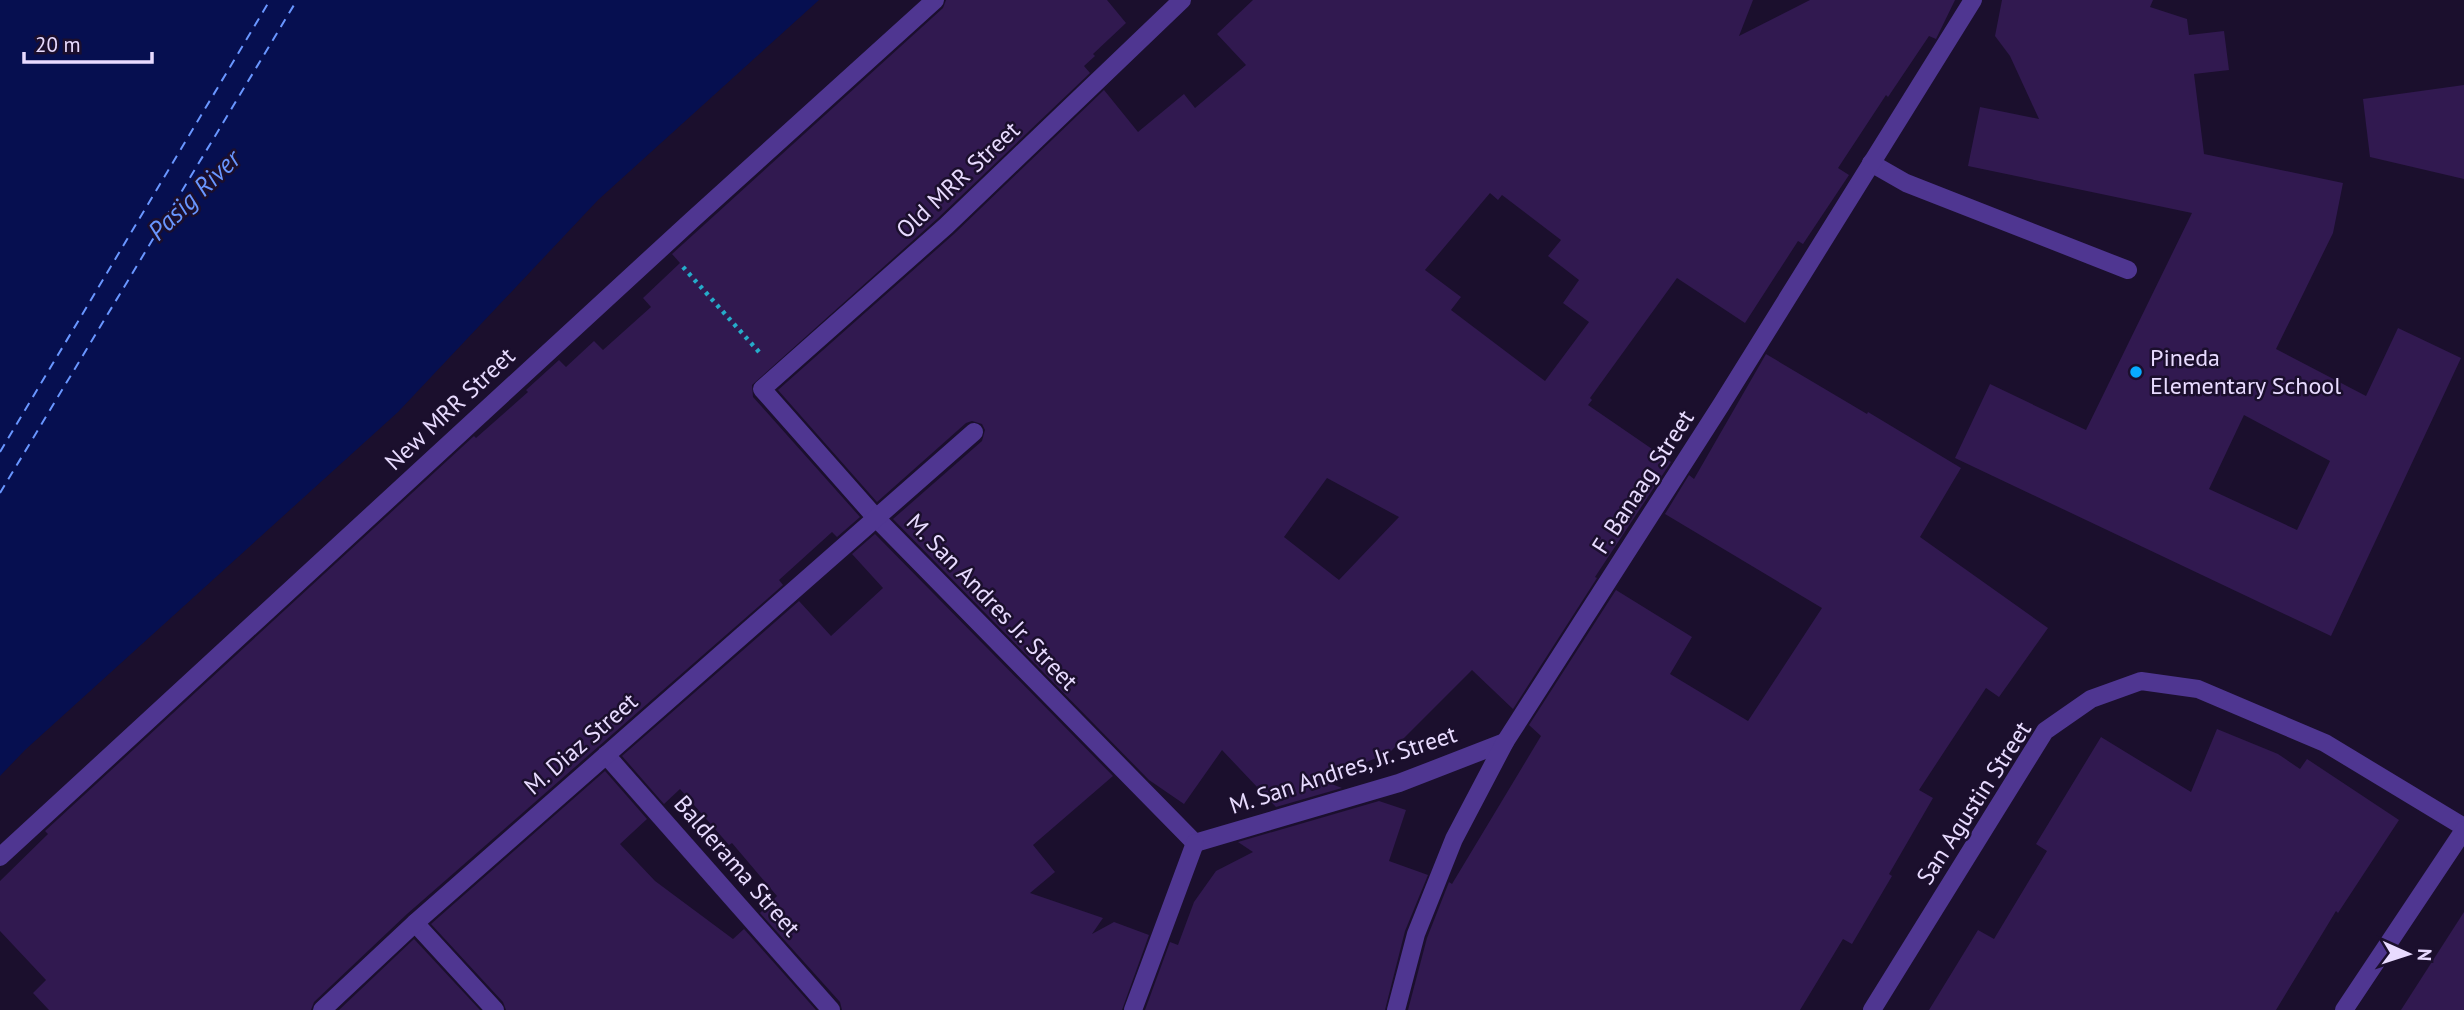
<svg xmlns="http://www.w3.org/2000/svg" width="2464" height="1010" viewBox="0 0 2464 1010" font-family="'PT Sans',sans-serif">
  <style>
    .water { fill: #060f50 }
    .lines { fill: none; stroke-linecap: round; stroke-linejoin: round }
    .ferry { stroke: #6996ff; stroke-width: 2; stroke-dasharray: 9 7; stroke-linecap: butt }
    .building { fill: #311950; fill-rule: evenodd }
    .path { stroke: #25acca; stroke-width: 4.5; stroke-dasharray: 3.5 5; stroke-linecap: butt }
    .minor { stroke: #4f3691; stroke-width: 18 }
    .poi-dot { fill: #07abff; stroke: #1b0f2d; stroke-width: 2.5 }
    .labels { text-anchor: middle; stroke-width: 5; stroke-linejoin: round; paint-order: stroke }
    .street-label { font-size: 24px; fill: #e8dbff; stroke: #1b0f2d }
    .poi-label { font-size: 24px; fill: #e8dbff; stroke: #1b0f2d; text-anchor: start }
    .water-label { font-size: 26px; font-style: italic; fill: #6996ff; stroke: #1b0f2d }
  </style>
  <rect width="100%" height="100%" fill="#1b0f2d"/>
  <polygon class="water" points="0,0 819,0 598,200 398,412 25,750 0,776"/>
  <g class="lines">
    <g class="ferry">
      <polyline points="0,452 270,0"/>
      <polyline points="0,493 297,0"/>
    </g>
  </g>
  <g class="building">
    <polygon points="946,0 1107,0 1126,23 1093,54 1095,56 1084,66 1090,73 938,218 752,385 753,397 860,517 837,537 832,532 779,580 783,585 407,914 314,1002 311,1010 49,1010 33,993 46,980 0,931 0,881 48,834 45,831 474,436 476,438 528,392 526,390 559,360 566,367 594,341 603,350 651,307 643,298 680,263 672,254 943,8"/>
    <path d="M1253 0H1753L1739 36 1810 0H1955L1936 39 1929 36 1888 97 1886 95 1838 168 1849 175 1803 244 1798 241 1745 323 1677 278 1590 398 1592 400 1588 405 1671 462 1595 577 1597 578 1513 709 1472 670 1389 753 1321 780 1342 788 1276 807 1222 750 1184 804 1149 780 893 519 982 441 985 430 982 424 972 421 966 423 877 502 778 390 954 234 1104 90 1138 132 1184 94 1195 108 1246 65 1217 34ZM1490 193 1498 200 1502 195 1561 240 1548 256 1579 280 1563 303 1589 322 1545 381 1451 310 1461 297 1425 270ZM1327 478 1399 517 1339 580 1284 537Z"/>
    <path d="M2002 0H2153L2150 7 2187 19 2189 35 2224 31 2229 70 2194 74 2204 154 2343 183 2333 233 2276 349 2366 396 2398 328 2461 358 2331 636 1955 458 1990 384 2086 430 2192 213 1968 166 1980 107 2039 119 2010 56 1995 36ZM2244 415 2330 461 2297 530 2209 489Z"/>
    <polygon points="2464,85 2464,179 2370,157 2363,99"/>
    <polygon points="1766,354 1867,414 1868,412 1961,468 1920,537 2048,628 1999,697 1986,688 1919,790 1933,798 1889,874 1892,876 1852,944 1843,939 1800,1010 1408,1010 1427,938 1449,882 1452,884 1541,736 1529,725 1616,590 1692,637 1670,674 1748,721 1822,608 1665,514 1689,475 1694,479"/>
    <polygon points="875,534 1113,776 1033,845 1055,872 1030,893 1103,918 1092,934 1114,922 1149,935 1122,1010 842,1010 840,1002 760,913 777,896 732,843 729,845 680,789 664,804 622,756 799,601 831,636 883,588 852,554"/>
    <polygon points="2217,729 2278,754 2300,769 2307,759 2399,820 2338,913 2336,911 2276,1010 1929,1010 1978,930 1994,939 2047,851 2036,844 2101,737 2191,792"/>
    <polygon points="605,771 647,819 620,844 655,881 733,939 744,929 816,1010 506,1010 503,1002 431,924"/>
    <polygon points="1379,801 1406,810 1389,861 1428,875 1405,931 1385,1010 1145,1010 1170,942 1178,945 1194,902 1216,871 1253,852 1238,842"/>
    <polygon points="2464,912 2464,1010 2401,1010"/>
    <polygon points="414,939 480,1010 339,1010"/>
  </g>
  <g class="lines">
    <polyline class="path" points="683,267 759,352"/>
    <g class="minor">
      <polyline points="1182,0 946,226 762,389 877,519 1195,843"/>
      <polyline points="1871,163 1906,183 2128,270"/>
      <polyline points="606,755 831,1010"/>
      <polyline points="1195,843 1399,783 1505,742"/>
      <polyline points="0,857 692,220 935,0"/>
      <polyline points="415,923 495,1010"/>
      <polyline points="322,1010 415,923 974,432"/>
      <polyline points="1133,1010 1195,843"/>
      <polyline points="1396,1010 1416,934 1454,839 1505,742 1721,405 1973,0"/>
      <polyline points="1872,1010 2045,731 2091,699 2141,681 2198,689 2325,743 2464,827"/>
      <polyline points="2344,1010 2464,830"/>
    </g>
  </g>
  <circle class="poi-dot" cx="2136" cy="372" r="7"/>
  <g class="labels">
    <g class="street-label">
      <text transform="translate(958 180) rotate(-43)" y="8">Old MRR Street</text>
      <text transform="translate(450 409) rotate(-43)" y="8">New MRR Street</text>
      <text transform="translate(1643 482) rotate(-57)" y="8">F. Banaag Street</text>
      <text transform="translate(992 602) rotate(46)" y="8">M. San Andres Jr. Street</text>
      <text transform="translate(581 744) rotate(-41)" y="8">M. Diaz Street</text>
      <text transform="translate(1343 770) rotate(-18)" y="8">M. San Andres, Jr. Street</text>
      <text transform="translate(1974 803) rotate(-57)" y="8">San Agustin Street</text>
      <text transform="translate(737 866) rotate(49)" y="8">Balderama Street</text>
    </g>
    <g class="poi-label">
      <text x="2150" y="366">Pineda<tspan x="2150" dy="28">Elementary School</tspan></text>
    </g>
    <g class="water-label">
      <text transform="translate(194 195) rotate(-44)" y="9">Pasig River</text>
    </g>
  </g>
  <g transform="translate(2408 954) rotate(93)" stroke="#1b0f2d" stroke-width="5" paint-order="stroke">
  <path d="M0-5L12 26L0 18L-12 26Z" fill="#e8dbff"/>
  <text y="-10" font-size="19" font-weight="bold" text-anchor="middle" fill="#e8dbff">N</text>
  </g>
  <path d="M24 52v10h128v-10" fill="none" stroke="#e8dbff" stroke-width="3.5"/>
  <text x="35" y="52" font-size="21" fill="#e8dbff" stroke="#1b0f2d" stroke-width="5" paint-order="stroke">20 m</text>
</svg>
